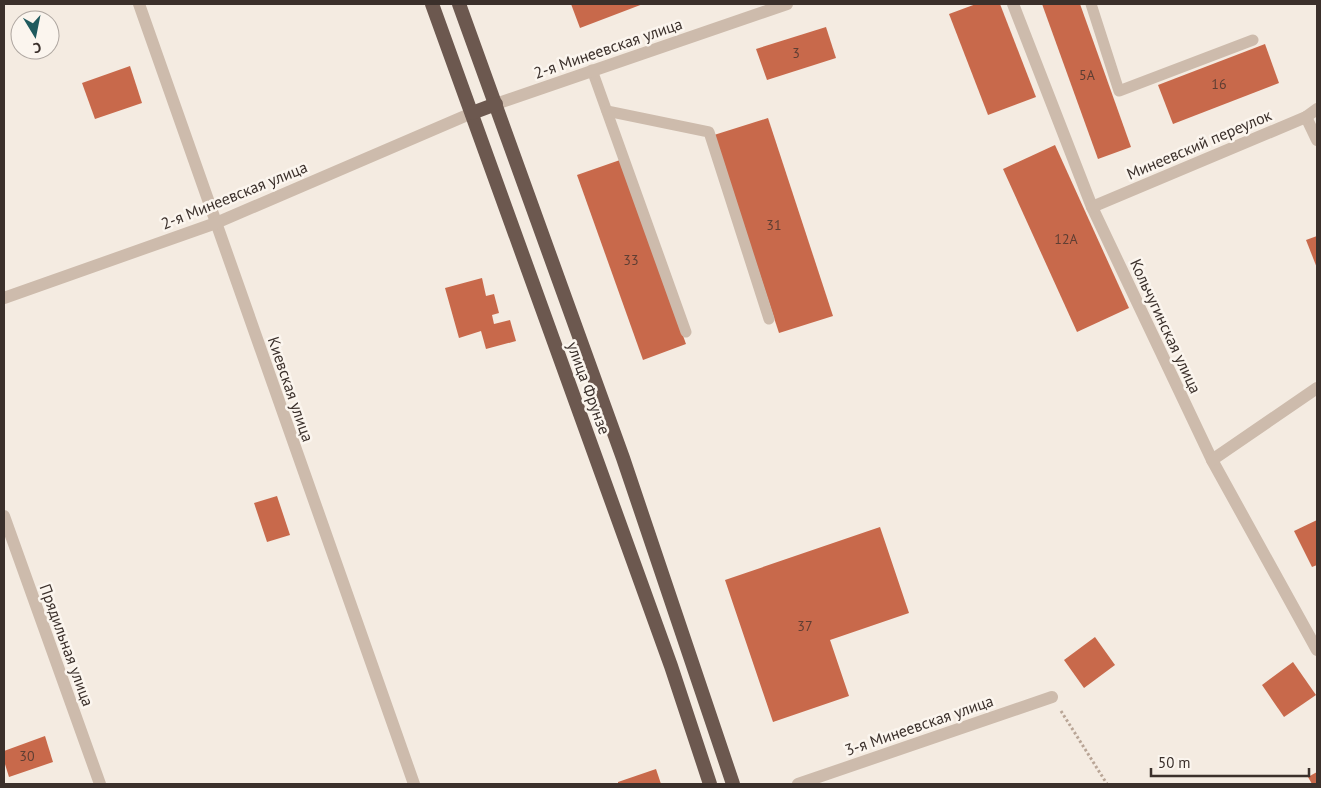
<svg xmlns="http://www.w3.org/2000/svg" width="1321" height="788" viewBox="0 0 1321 788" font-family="'PT Sans',sans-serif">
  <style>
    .building { fill: #c8694b }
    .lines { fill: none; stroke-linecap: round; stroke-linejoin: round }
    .path { stroke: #b9a596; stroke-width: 3; stroke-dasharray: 2.5 2.5; stroke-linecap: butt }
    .service { stroke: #cdbbac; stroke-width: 11 }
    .minor { stroke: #cdbbac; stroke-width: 12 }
    .trunk { stroke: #6c584f; stroke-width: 14 }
    .labels { text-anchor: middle; stroke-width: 5; stroke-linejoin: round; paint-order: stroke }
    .number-label { font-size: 14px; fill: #5e3e33 }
    .street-label { font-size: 16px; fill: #3b302b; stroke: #fbf5ee }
  </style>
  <rect width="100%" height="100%" fill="#f4ebe1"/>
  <g class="building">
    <polygon points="571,4 643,4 580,28"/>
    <polygon points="976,4 1000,4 1036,97 988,115 949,14"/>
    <polygon points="1042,4 1080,4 1131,147 1098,159"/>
    <polygon points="826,27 836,58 767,80 756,49"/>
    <polygon points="1265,44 1279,83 1173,124 1158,85"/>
    <polygon points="130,66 142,103 95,119 82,83"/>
    <polygon points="768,118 833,316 779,333 714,135"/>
    <polygon points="1055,145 1129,308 1077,332 1003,169"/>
    <polygon points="620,160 686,344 643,360 577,175"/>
    <polygon points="1317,236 1317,268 1306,240"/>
    <polygon points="482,278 486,296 494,294 499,313 492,315 494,324 510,320 516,341 486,349 481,331 459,338 445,288"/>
    <polygon points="277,496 290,535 267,542 254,503"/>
    <polygon points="1317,520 1317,565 1312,567 1294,531"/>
    <polygon points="880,527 909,613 830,640 849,696 773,722 725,580"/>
    <polygon points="1095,637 1115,665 1084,688 1064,660"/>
    <polygon points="1293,662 1316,695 1284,717 1262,685"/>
    <polygon points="45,736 53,762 9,777 4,761 4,751"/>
    <polygon points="656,769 661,784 618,784 618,782"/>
    <polygon points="1317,772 1317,784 1312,784 1308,777"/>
  </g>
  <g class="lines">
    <polyline class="path" points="1061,711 1107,784"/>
    <g class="service">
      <polyline points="1091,4 1119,91 1253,40"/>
      <polyline points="592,70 686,332"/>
      <polyline points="607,111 709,132 769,319"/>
    </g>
    <g class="minor">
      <polyline points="139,4 414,784"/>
      <polyline points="1013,4 1092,207 1212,460 1317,650"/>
      <polyline points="496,104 787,4"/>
      <polyline points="1306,117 1317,140"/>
      <polyline points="1092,207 1306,117 1317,109"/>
      <polyline points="4,298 216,223 472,113"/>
      <polyline points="1212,460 1317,388"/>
      <polyline points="4,516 100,784"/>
      <polyline points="798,784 1052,697"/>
    </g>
    <g class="trunk">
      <polyline points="432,4 671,666 710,784"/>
      <polyline points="459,4 623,458 733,784"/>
      <polyline points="472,113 496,104"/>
    </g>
  </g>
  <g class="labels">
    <g class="number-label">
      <text x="796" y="58">3</text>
      <text x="1087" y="80">5А</text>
      <text x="1219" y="89">16</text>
      <text x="774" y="230">31</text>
      <text x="1066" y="244">12А</text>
      <text x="631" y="265">33</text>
      <text x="805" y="631">37</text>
      <text x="27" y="761">30</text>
    </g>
    <g class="street-label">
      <text transform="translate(608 48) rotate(-19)" y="6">2-я Минеевская улица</text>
      <text transform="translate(1199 144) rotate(-23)" y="6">Минеевский переулок</text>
      <text transform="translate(234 195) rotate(-22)" y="6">2-я Минеевская улица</text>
      <text transform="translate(1166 326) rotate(65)" y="6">Кольчугинская улица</text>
      <text transform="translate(589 388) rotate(70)" y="6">улица Фрунзе</text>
      <text transform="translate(291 389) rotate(71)" y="6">Киевская улица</text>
      <text transform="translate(67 645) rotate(70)" y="6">Прядильная улица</text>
      <text transform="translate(919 725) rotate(-19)" y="6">3-я Минеевская улица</text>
    </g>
  </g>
  <rect width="1321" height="788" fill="none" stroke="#3b302b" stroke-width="10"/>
  <g transform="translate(35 35) rotate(170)"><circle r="24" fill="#fbf5ee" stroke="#aea6a0"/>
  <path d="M0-4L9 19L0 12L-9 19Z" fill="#1f5a5e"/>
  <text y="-8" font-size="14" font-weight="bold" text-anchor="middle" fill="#3b302b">С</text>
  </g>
  <path d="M1151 768v8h158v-8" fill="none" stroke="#3b302b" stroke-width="2.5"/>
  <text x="1158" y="768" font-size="15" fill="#3b302b" stroke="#fbf5ee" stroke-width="4" paint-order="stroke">50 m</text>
</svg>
